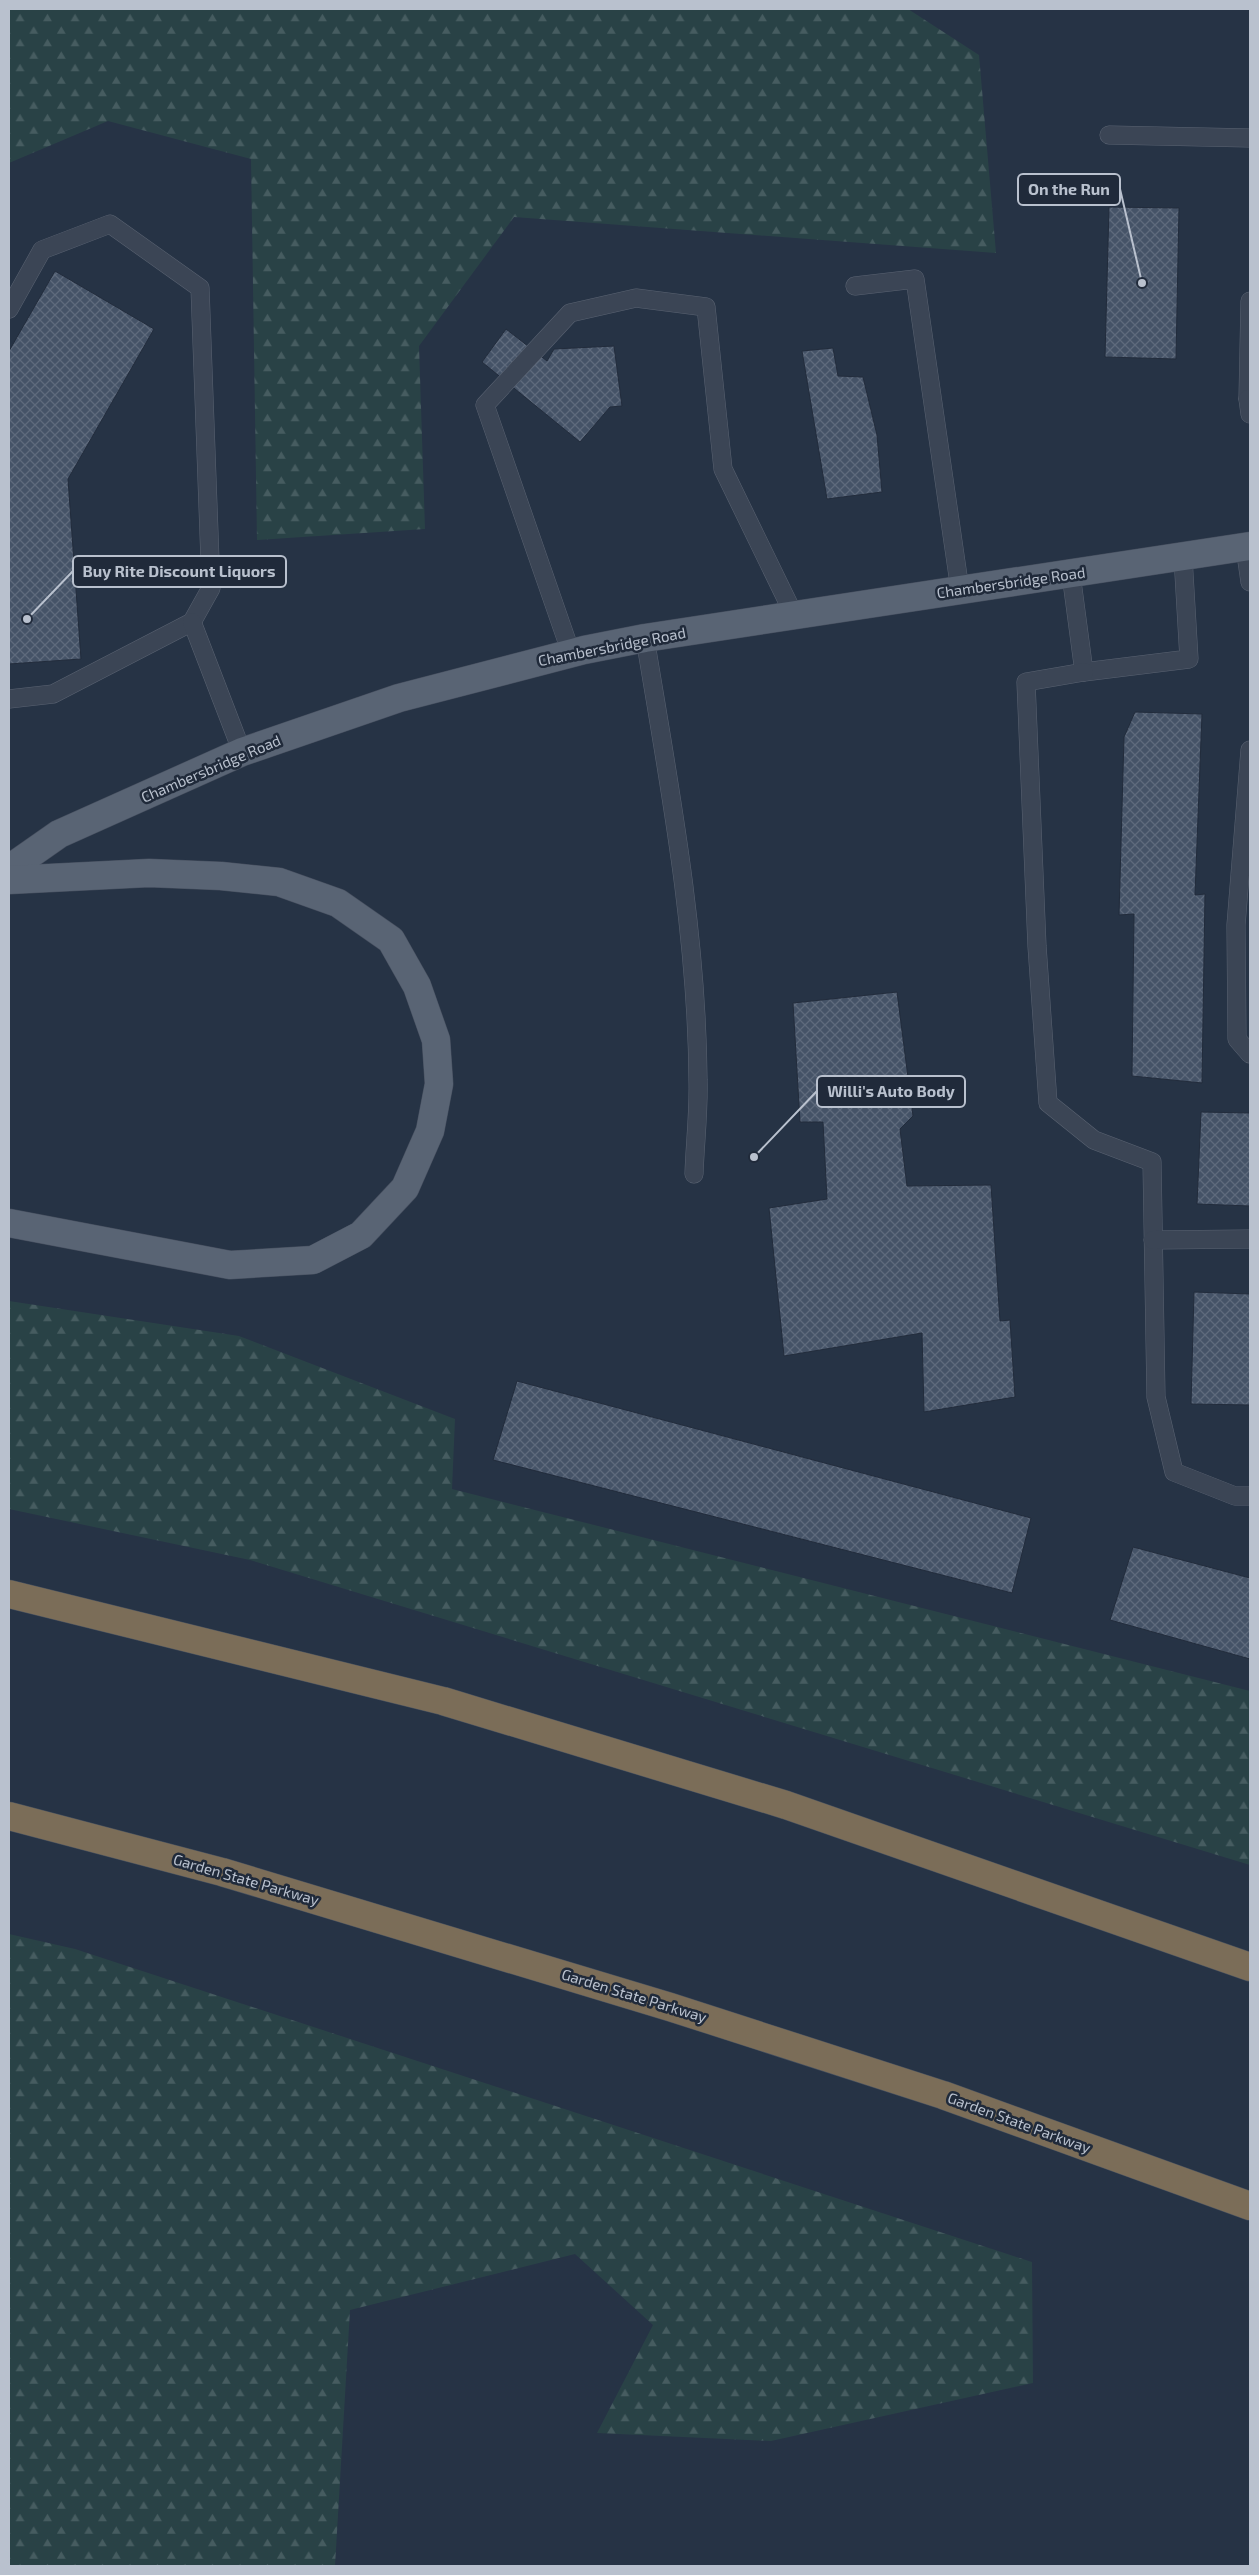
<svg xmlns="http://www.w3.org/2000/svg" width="1259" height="2575" viewBox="0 0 1259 2575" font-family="'Exo 2',sans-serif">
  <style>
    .forest { fill: url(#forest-firs) }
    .building { fill: url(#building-cross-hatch); stroke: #222c3c }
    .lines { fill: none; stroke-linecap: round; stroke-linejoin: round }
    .lane-casing { stroke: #5a6372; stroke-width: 19 }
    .primary-casing { stroke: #454e5e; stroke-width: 29 }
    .highway-casing { stroke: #46505f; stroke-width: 29 }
    .lane { stroke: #3b4555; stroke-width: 18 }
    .primary { stroke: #596474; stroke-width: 28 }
    .highway { stroke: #7b6d58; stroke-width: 28 }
    .labels { text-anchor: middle; stroke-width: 5; stroke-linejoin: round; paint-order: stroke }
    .street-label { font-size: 15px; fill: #b9c1ce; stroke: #202a3a }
    .leader { fill: none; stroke: #b9c1ce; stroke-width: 2 }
    .callout-dot { fill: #b9c1ce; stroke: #202a3a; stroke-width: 2 }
    .callout { fill: #202a3a; stroke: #b9c1ce; stroke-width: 2 }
    .callout-label { font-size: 16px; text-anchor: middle; font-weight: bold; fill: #b9c1ce }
  </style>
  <defs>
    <pattern id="forest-firs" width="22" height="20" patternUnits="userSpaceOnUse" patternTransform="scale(1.25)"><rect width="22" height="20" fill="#294246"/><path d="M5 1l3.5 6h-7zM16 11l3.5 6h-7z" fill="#465c60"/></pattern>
    <pattern id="building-cross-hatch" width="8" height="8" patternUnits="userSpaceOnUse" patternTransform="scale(1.25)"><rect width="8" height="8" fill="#455367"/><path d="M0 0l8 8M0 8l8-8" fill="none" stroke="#5e6a7c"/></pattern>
  </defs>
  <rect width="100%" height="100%" fill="#263345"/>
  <g class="forest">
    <polygon points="9,9 908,9 979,55 996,253 514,217 419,346 425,529 257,540 251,159 108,121 9,163"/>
    <polygon points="9,1301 239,1336 455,1419 452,1489 1250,1691 1250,1865 250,1560 9,1509"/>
    <polygon points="9,1934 75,1949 1032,2262 1033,2383 771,2441 597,2433 653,2325 575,2254 350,2310 335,2566 9,2566"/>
  </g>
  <g class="building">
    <polygon points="1109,207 1179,208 1176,359 1105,357"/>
    <polygon points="55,271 154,329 68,479 81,659 9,664 9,351"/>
    <polygon points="506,329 547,361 554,349 614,346 622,406 610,407 580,442 482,362"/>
    <polygon points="833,348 838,376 863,377 877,435 882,492 827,499 802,351"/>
    <polygon points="1135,712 1202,714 1195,895 1205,894 1202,1083 1132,1076 1134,914 1119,915 1124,737"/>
    <polygon points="897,992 913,1116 900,1129 907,1186 991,1185 1000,1321 1010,1320 1015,1397 924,1412 922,1333 784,1356 769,1208 827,1199 823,1122 800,1122 793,1003"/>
    <polygon points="1201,1112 1250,1113 1250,1206 1197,1204"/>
    <polygon points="1194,1292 1250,1294 1250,1405 1191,1404"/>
    <polygon points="517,1381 1031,1518 1012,1593 493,1460"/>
    <polygon points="1133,1547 1250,1578 1250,1659 1110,1620"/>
  </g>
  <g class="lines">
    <g class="lane-casing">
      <g id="lane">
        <polyline points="1109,135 1250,138"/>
        <polyline points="855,286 915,279 960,590"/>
        <polyline points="1250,301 1248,399 1250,399"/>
        <polyline points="9,309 42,250 110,224 200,288 211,588 192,622 53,694 9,699"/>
        <polyline points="1248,399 1250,414"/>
        <polyline points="1245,547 1250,582"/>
        <polyline points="1071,574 1084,672 1189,659 1183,557"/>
        <polyline points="192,622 242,752"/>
        <path d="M645 638C669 784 697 931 698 1080 699 1111 695 1143 694 1174"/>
        <polyline points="571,653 485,405 570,313 636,298 706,307 723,469 794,615"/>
        <polyline points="1084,672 1026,682 1037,946 1048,1103 1094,1140 1152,1162 1156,1397 1174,1472 1235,1496 1250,1496"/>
        <polyline points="1250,750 1236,925 1237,1039 1250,1054"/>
        <polyline points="1153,1240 1250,1239"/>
      </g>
    </g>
    <g class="primary-casing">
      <g id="primary">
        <polyline points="9,869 59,834 242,752 399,698 584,650 645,638 1250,546"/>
        <polyline points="9,880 149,873 221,876 279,882 338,903 391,940 417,986 436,1040 439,1084 430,1131 405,1188 361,1235 313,1260 230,1265 9,1223"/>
      </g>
    </g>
    <g class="highway-casing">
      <g id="highway">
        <polyline points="9,1594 443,1701 786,1805 1250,1967"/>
        <polyline points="9,1816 222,1872 670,2007 943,2095 1250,2206"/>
      </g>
    </g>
    <use href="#lane" class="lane"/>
    <use href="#primary" class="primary"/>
    <use href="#highway" class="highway"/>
  </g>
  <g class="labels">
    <g class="street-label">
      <text transform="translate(1011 583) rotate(-8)" y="5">Chambersbridge Road</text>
      <text transform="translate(612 647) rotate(-11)" y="5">Chambersbridge Road</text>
      <text transform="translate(211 769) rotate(-23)" y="5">Chambersbridge Road</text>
      <text transform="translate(246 1880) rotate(16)" y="5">Garden State Parkway</text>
      <text transform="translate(634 1996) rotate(17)" y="5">Garden State Parkway</text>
      <text transform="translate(1019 2123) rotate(20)" y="5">Garden State Parkway</text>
    </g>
  </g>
  <path class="leader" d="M1142 283L1120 189M27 619L73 571M754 1157L817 1091"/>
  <g class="callout-dot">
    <circle cx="1142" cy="283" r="5"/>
    <circle cx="27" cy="619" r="5"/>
    <circle cx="754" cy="1157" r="5"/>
  </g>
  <g class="callout">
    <rect x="1018" y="174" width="102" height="31" rx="5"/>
    <rect x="73" y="556" width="213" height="31" rx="5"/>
    <rect x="817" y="1076" width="148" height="31" rx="5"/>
  </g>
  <g class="callout-label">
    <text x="1069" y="195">On the Run</text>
    <text x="179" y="577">Buy Rite Discount Liquors</text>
    <text x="891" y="1097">Willi's Auto Body</text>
  </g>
  <rect width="1259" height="2575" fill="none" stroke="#b9c1ce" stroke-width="20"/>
</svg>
